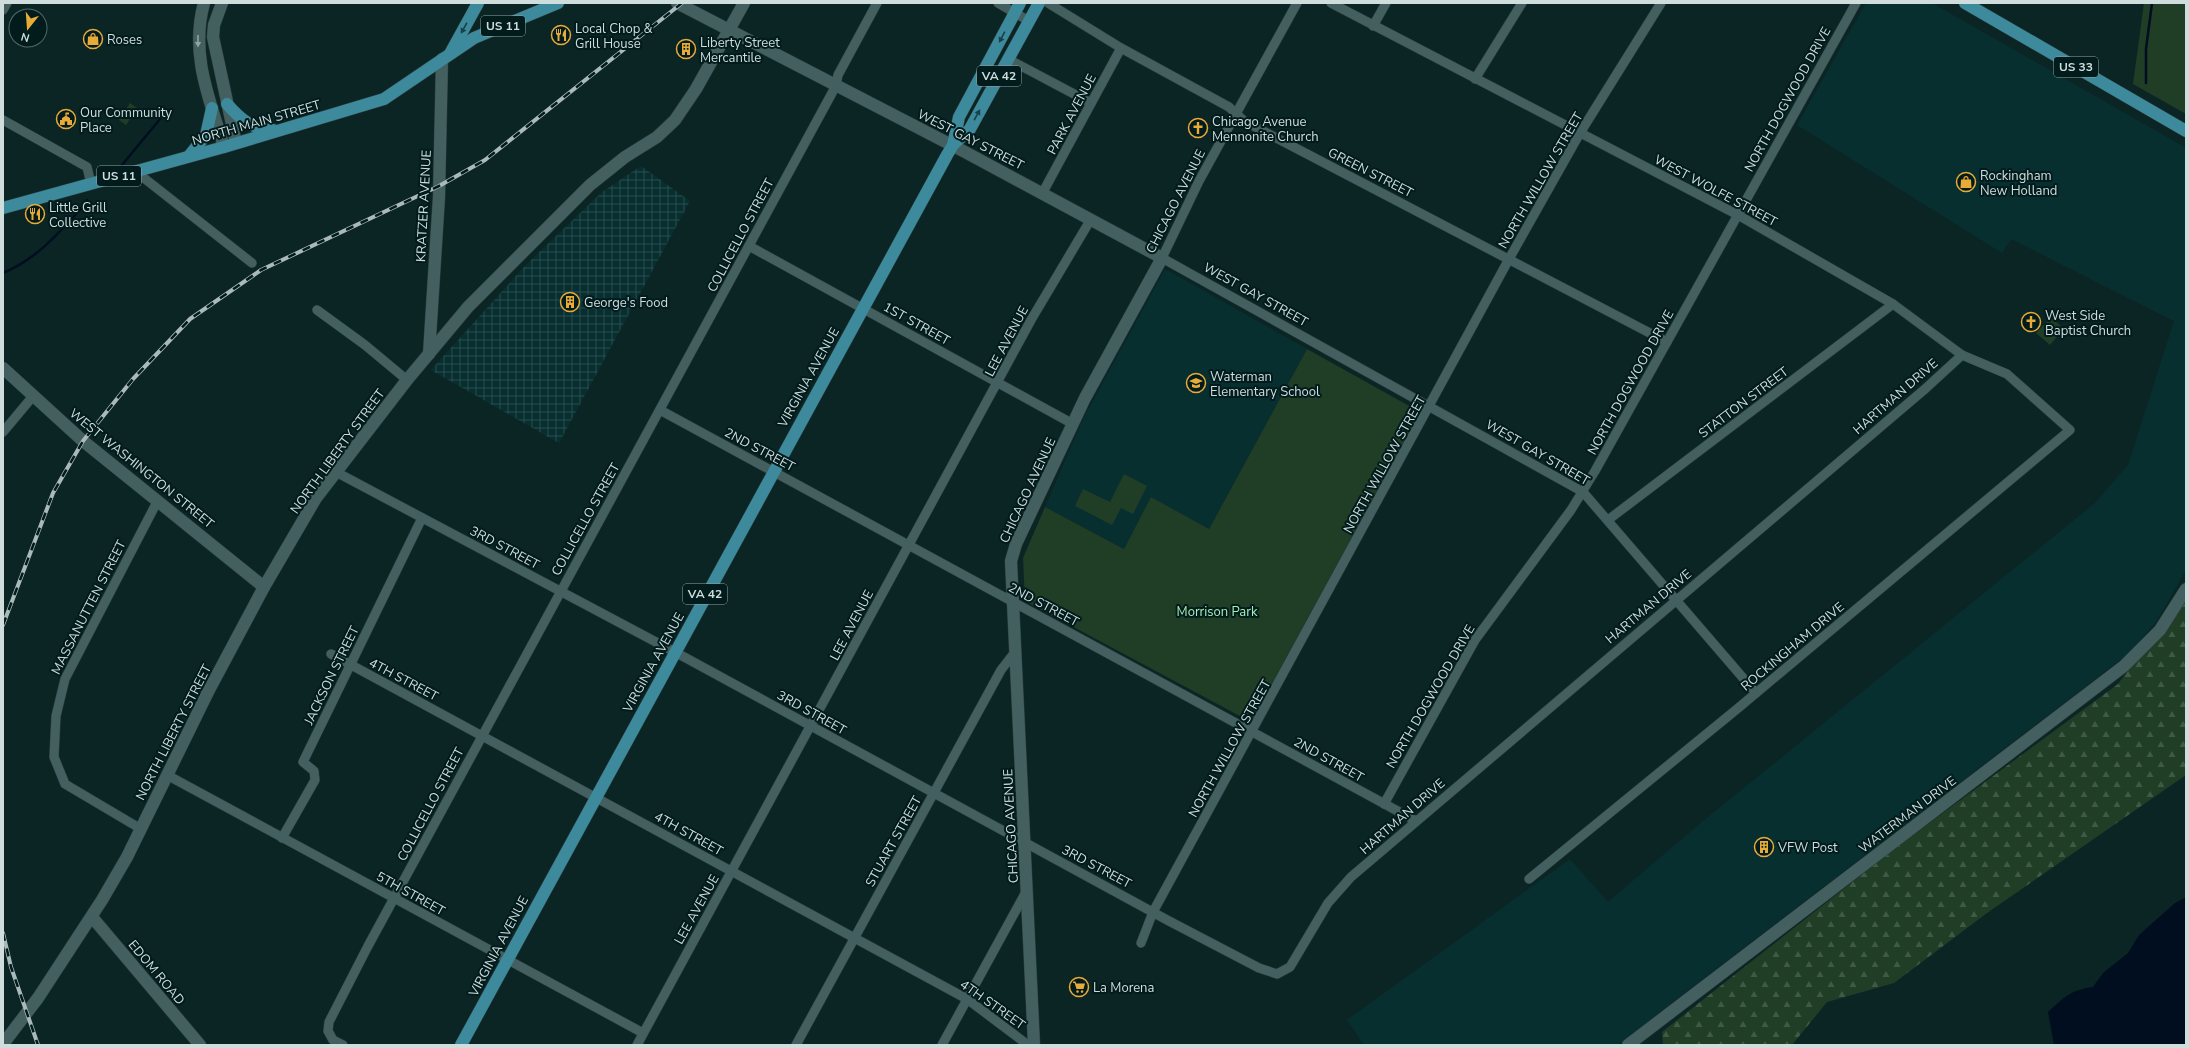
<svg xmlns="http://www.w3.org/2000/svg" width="2189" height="1048" viewBox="0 0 2189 1048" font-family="'Nunito Sans',sans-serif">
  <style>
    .built { fill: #082f30 }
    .industrial { fill: url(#industrial-grid) }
    .green { fill: #203d26 }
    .forest { fill: url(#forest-firs) }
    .water { fill: #000e1f }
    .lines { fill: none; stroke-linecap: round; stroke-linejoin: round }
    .stream { stroke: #000e1f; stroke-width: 2.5 }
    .street-casing { stroke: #2e3c3c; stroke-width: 10 }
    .secondary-casing { stroke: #2e3c3c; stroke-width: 13 }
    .primary-casing { stroke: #2e3c3c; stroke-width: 13 }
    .street { stroke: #445f5f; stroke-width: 9 }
    .secondary { stroke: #445f5f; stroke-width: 12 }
    .primary { stroke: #3c8a9c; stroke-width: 12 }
    .rail-casing { stroke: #aababa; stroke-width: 4 }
    .rail { stroke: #021b1c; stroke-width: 2.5; stroke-dasharray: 8; stroke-linecap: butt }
    .oneway { fill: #164249 }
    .oneway2 { fill: #90a4a4 }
    .labels { text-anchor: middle; stroke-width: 4; stroke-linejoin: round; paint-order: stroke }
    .shield { fill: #021b1c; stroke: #92a3a3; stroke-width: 1 }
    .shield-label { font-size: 12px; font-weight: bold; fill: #cfdddd }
    .poi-label { font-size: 13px; fill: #cfdddd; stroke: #021b1c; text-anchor: start }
    .street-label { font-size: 13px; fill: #cfdddd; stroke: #021b1c }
    .park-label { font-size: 13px; fill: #a7efb4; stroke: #021b1c }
  </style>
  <defs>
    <pattern id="industrial-grid" width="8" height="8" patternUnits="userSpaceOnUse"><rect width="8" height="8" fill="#082f30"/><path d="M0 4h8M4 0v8" fill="none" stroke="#2b4d4e"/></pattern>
    <pattern id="forest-firs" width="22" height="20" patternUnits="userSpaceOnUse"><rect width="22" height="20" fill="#203d26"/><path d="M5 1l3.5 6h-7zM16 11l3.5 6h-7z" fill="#3f5945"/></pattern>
  </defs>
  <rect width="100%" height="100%" fill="#0b2525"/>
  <g class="built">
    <polygon points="1866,3 1932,3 2186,148 2186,570 2156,622 2129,653 1617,1045 1364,1045 1347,1020 1570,859 1608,902 1697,826 2095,503 2128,465 2174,321 2011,239 2002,253 1797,125"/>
    <polygon points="1165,269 1307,349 1209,529 1151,498 1124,549 1045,507 1084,417"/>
  </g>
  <polygon class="industrial" points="641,166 690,201 559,443 431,370 525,266 602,192"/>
  <g class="green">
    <polygon points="2144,3 2186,3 2186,114 2133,84"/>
    <polygon points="130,103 137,108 126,125 119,120"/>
    <polygon points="2053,315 2057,318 2055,321 2061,326 2059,329 2061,332 2050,345 2036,333"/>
    <polygon points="1307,349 1420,412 1251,722 1025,601 1023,558 1045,507 1124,549 1151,497 1209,529"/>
    <polygon points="1124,474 1147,486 1133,514 1121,508 1112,525 1075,506 1083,489 1110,502"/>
  </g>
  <polygon class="forest" points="2186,592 2186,775 1987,913 1894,983 1827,1002 1792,1045 1663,1045 1662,1032 1898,846 2118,684"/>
  <path class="water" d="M2186 897V1045H2054L2048 1012C2064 997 2071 990 2093 987L2103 973 2128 953 2139 935 2175 903Z"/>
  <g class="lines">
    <g class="stream">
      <polyline points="2146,83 2146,49 2152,3"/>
      <polyline points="122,165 160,119"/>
      <path d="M3 273C37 259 60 232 84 205L87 200"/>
    </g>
    <g class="street-casing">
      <g id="street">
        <polyline points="998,3 1029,21"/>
        <polyline points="1048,3 1121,48 1229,107 1244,121 1667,342"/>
        <polyline points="1297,3 1199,181 1162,258 1583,492 1756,693"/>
        <polyline points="1331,3 1738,215 1893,304 1962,355 2007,374 2070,430 1737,709 1529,879"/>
        <polyline points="3,10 7,3"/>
        <polyline points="1373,26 1386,3"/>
        <polyline points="1008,59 1091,103"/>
        <polyline points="1475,79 1522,3"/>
        <polyline points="3,120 87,167 91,184"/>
        <polyline points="135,171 252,263"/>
        <polyline points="1043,192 1121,48"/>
        <polyline points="749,246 1073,424"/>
        <polyline points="317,310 365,345 407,380"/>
        <polyline points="660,410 1416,821"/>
        <polyline points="3,432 34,395"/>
        <polyline points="336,472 686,658 1169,921 1259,968 1277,974 1290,967 1328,903 1351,877 1925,389 1962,355"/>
        <polyline points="1608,520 1893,304"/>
        <polyline points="331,654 967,999 1028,1045"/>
        <polyline points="167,775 643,1033"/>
        <polyline points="1384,804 1475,640 1571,510 1595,471 1856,3"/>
        <polyline points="141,829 65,784 54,757 56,716 65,679 158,500"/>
        <polyline points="282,838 315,780 314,771 303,762 422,518"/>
        <polyline points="1141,943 1153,912 1509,259 1580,133 1661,3"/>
        <polyline points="343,1045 333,1040 328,1031 329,1022 368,946 832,93 836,85 838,75 877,3"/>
        <polyline points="637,1045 1031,320 1091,219"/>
        <polyline points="796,1045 1001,670 1015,652"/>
        <polyline points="942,1045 1027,890"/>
      </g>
    </g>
    <g class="secondary-casing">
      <g id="secondary">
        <path d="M204 3C190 54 209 98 224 147"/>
        <polyline points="222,3 214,25 213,37 236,143"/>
        <polyline points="677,3 965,152 1162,258 1085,398 1016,544 1011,561 1034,1045"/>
        <polyline points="429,354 439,197 442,59"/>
        <polyline points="3,368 83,441 264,587"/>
        <polyline points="92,917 200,1045"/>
        <polyline points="3,1044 38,998 102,900 127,857 208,692 264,587 316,498 407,380 468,307 590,185 625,157 657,137 675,120 696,89 744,3"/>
        <polyline points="1628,1045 2124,666 2160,630 2186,589"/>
      </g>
    </g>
    <g class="primary-casing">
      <g id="primary">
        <polyline points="1965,3 2186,131"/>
        <polyline points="451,52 478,3"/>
        <path d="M227 104C241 120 252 129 273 130"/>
        <polyline points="953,145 959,117 1020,3"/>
        <polyline points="189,156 206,135 212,108"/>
        <polyline points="3,208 224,147 384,99 474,38 558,3"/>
        <polyline points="461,1045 947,155 953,145 970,129 1039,3"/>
      </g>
    </g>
    <use href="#street" class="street"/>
    <use href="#secondary" class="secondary"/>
    <use href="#primary" class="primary"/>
    <g class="rail-casing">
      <g id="rail">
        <polyline points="3,625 53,493 83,441 133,379 190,319 261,270 439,186 485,160 682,3"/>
        <polyline points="3,933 11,967 38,1045"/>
      </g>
    </g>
    <use href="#rail" class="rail"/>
  </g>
  <defs><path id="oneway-solid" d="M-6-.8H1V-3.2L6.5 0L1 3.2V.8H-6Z"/></defs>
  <g class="oneway">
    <use href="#oneway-solid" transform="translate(464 28) rotate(119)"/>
    <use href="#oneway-solid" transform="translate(1002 37) rotate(118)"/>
    <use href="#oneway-solid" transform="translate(977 115) rotate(-61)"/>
  </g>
  <use class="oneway2" href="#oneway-solid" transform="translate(198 41) rotate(90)"/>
  <defs>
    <g id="restaurant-ring" transform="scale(1)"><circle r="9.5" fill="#021b1c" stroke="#e9ab38" stroke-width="1.5"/><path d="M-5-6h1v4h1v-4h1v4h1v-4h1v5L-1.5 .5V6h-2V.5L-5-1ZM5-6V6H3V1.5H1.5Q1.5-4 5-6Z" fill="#e9ab38"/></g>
    <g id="shop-ring" transform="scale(1)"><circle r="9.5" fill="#021b1c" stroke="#e9ab38" stroke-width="1.5"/><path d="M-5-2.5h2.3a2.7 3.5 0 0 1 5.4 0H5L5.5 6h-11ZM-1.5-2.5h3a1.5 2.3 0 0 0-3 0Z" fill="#e9ab38"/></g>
    <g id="building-ring" transform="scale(1)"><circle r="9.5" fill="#021b1c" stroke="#e9ab38" stroke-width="1.5"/><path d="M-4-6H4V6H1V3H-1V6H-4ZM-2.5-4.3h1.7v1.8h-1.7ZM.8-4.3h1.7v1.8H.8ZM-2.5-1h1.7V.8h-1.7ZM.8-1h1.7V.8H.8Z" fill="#e9ab38"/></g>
    <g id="civic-ring" transform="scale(1)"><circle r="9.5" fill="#021b1c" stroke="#e9ab38" stroke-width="1.5"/><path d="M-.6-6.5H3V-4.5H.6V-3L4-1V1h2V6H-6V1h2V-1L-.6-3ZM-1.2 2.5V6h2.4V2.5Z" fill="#e9ab38"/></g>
    <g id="church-ring" transform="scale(1)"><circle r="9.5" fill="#021b1c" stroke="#e9ab38" stroke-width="1.5"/><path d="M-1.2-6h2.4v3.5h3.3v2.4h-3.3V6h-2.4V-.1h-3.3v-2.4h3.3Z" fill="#e9ab38"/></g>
    <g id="school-ring" transform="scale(1)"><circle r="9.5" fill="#021b1c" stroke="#e9ab38" stroke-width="1.5"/><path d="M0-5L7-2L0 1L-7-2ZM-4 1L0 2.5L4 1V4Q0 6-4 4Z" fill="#e9ab38"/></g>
    <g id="supermarket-ring" transform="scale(1)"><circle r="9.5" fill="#021b1c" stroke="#e9ab38" stroke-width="1.5"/><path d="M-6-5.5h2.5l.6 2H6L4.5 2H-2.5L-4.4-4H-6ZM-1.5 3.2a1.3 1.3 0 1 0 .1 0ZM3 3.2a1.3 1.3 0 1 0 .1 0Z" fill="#e9ab38"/></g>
  </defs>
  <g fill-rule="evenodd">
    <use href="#restaurant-ring" x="561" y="35"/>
    <use href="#shop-ring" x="93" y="39"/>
    <use href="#building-ring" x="686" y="49"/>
    <use href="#civic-ring" x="66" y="119"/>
    <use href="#church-ring" x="1198" y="128"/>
    <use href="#shop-ring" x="1966" y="182"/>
    <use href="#restaurant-ring" x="35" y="214"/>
    <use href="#building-ring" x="570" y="302"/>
    <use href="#church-ring" x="2031" y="322"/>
    <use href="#school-ring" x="1196" y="383"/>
    <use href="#building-ring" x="1764" y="847"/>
    <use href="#supermarket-ring" x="1079" y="987"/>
  </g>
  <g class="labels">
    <g class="shield">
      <rect x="481" y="16" width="44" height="20" rx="3"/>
      <rect x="2054" y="57" width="44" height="20" rx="3"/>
      <rect x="977" y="66" width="44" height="20" rx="3"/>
      <rect x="97" y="166" width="44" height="20" rx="3"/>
      <rect x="683" y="584" width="44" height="20" rx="3"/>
    </g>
    <g class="shield-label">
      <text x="503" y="30">US 11</text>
      <text x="2076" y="71">US 33</text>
      <text x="999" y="80">VA 42</text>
      <text x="119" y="180">US 11</text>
      <text x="705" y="598">VA 42</text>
    </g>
    <g class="poi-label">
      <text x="575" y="33">Local Chop &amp;<tspan x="575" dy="15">Grill House</tspan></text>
      <text x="107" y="44">Roses</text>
      <text x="700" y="47">Liberty Street<tspan x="700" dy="15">Mercantile</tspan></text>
      <text x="80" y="117">Our Community<tspan x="80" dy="15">Place</tspan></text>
      <text x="1212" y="126">Chicago Avenue<tspan x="1212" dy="15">Mennonite Church</tspan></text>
      <text x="1980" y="180">Rockingham<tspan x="1980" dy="15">New Holland</tspan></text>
      <text x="49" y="212">Little Grill<tspan x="49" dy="15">Collective</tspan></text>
      <text x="584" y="307">George's Food</text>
      <text x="2045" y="320">West Side<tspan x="2045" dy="15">Baptist Church</tspan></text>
      <text x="1210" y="381">Waterman<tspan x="1210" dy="15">Elementary School</tspan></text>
      <text x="1778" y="852">VFW Post</text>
      <text x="1093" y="992">La Morena</text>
    </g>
    <g class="street-label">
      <text transform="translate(1787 99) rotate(-61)" y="5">NORTH DOGWOOD DRIVE</text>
      <text transform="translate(1071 114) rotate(-62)" y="5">PARK AVENUE</text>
      <text transform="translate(256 122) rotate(-16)" y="5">NORTH MAIN STREET</text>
      <text transform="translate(971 139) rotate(27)" y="5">WEST GAY STREET</text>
      <text transform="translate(1371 172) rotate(27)" y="5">GREEN STREET</text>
      <text transform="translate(1540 180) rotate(-60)" y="5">NORTH WILLOW STREET</text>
      <text transform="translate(1716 190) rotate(28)" y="5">WEST WOLFE STREET</text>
      <text transform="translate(1175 201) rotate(-63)" y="5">CHICAGO AVENUE</text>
      <text transform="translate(423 206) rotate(-87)" y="5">KRATZER AVENUE</text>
      <text transform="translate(740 235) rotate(-62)" y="5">COLLICELLO STREET</text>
      <text transform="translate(1256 294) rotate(29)" y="5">WEST GAY STREET</text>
      <text transform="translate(917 323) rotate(29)" y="5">1ST STREET</text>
      <text transform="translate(1006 341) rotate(-62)" y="5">LEE AVENUE</text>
      <text transform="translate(808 377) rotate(-61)" y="5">VIRGINIA AVENUE</text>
      <text transform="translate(1630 382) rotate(-61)" y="5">NORTH DOGWOOD DRIVE</text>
      <text transform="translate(1895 396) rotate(-41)" y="5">HARTMAN DRIVE</text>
      <text transform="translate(1743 402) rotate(-37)" y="5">STATTON STREET</text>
      <text transform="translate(760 449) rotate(28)" y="5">2ND STREET</text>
      <text transform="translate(337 451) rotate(-54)" y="5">NORTH LIBERTY STREET</text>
      <text transform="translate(1538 452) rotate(30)" y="5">WEST GAY STREET</text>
      <text transform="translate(1384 464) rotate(-61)" y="5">NORTH WILLOW STREET</text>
      <text transform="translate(142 468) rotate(39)" y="5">WEST WASHINGTON STREET</text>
      <text transform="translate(1027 490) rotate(-65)" y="5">CHICAGO AVENUE</text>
      <text transform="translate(585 519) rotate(-61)" y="5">COLLICELLO STREET</text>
      <text transform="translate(505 547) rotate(28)" y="5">3RD STREET</text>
      <text transform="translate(1044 604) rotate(28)" y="5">2ND STREET</text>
      <text transform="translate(1648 606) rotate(-40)" y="5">HARTMAN DRIVE</text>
      <text transform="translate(88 607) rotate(-63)" y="5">MASSANUTTEN STREET</text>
      <text transform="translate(851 625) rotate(-62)" y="5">LEE AVENUE</text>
      <text transform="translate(1792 646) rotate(-40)" y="5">ROCKINGHAM DRIVE</text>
      <text transform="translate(653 662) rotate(-61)" y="5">VIRGINIA AVENUE</text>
      <text transform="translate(331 675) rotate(-64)" y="5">JACKSON STREET</text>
      <text transform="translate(404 679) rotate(28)" y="5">4TH STREET</text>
      <text transform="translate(1430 696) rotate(-60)" y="5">NORTH DOGWOOD DRIVE</text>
      <text transform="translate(812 712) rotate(29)" y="5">3RD STREET</text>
      <text transform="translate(173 732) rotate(-63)" y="5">NORTH LIBERTY STREET</text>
      <text transform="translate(1229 748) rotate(-61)" y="5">NORTH WILLOW STREET</text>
      <text transform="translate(1329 759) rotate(29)" y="5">2ND STREET</text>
      <text transform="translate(430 804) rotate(-62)" y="5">COLLICELLO STREET</text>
      <text transform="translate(1907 814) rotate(-37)" y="5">WATERMAN DRIVE</text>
      <text transform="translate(1402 816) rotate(-41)" y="5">HARTMAN DRIVE</text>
      <text transform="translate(1010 826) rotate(-93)" y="5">CHICAGO AVENUE</text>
      <text transform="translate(689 833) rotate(29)" y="5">4TH STREET</text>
      <text transform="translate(893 841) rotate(-61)" y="5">STUART STREET</text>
      <text transform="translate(1097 866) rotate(28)" y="5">3RD STREET</text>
      <text transform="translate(411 893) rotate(29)" y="5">5TH STREET</text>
      <text transform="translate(696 909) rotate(-61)" y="5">LEE AVENUE</text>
      <text transform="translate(498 946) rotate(-62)" y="5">VIRGINIA AVENUE</text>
      <text transform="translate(157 972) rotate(50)" y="5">EDOM ROAD</text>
      <text transform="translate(993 1004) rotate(35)" y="5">4TH STREET</text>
    </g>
    <g class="park-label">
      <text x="1217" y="616">Morrison Park</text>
    </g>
  </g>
  <rect width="2189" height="1048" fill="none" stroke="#cfdddd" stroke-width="8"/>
  <g transform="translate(28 28) rotate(197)"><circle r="19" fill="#021b1c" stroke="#546969"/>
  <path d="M0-3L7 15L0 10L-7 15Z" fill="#e9ab38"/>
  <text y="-6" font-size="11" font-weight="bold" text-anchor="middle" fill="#cfdddd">N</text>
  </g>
</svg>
